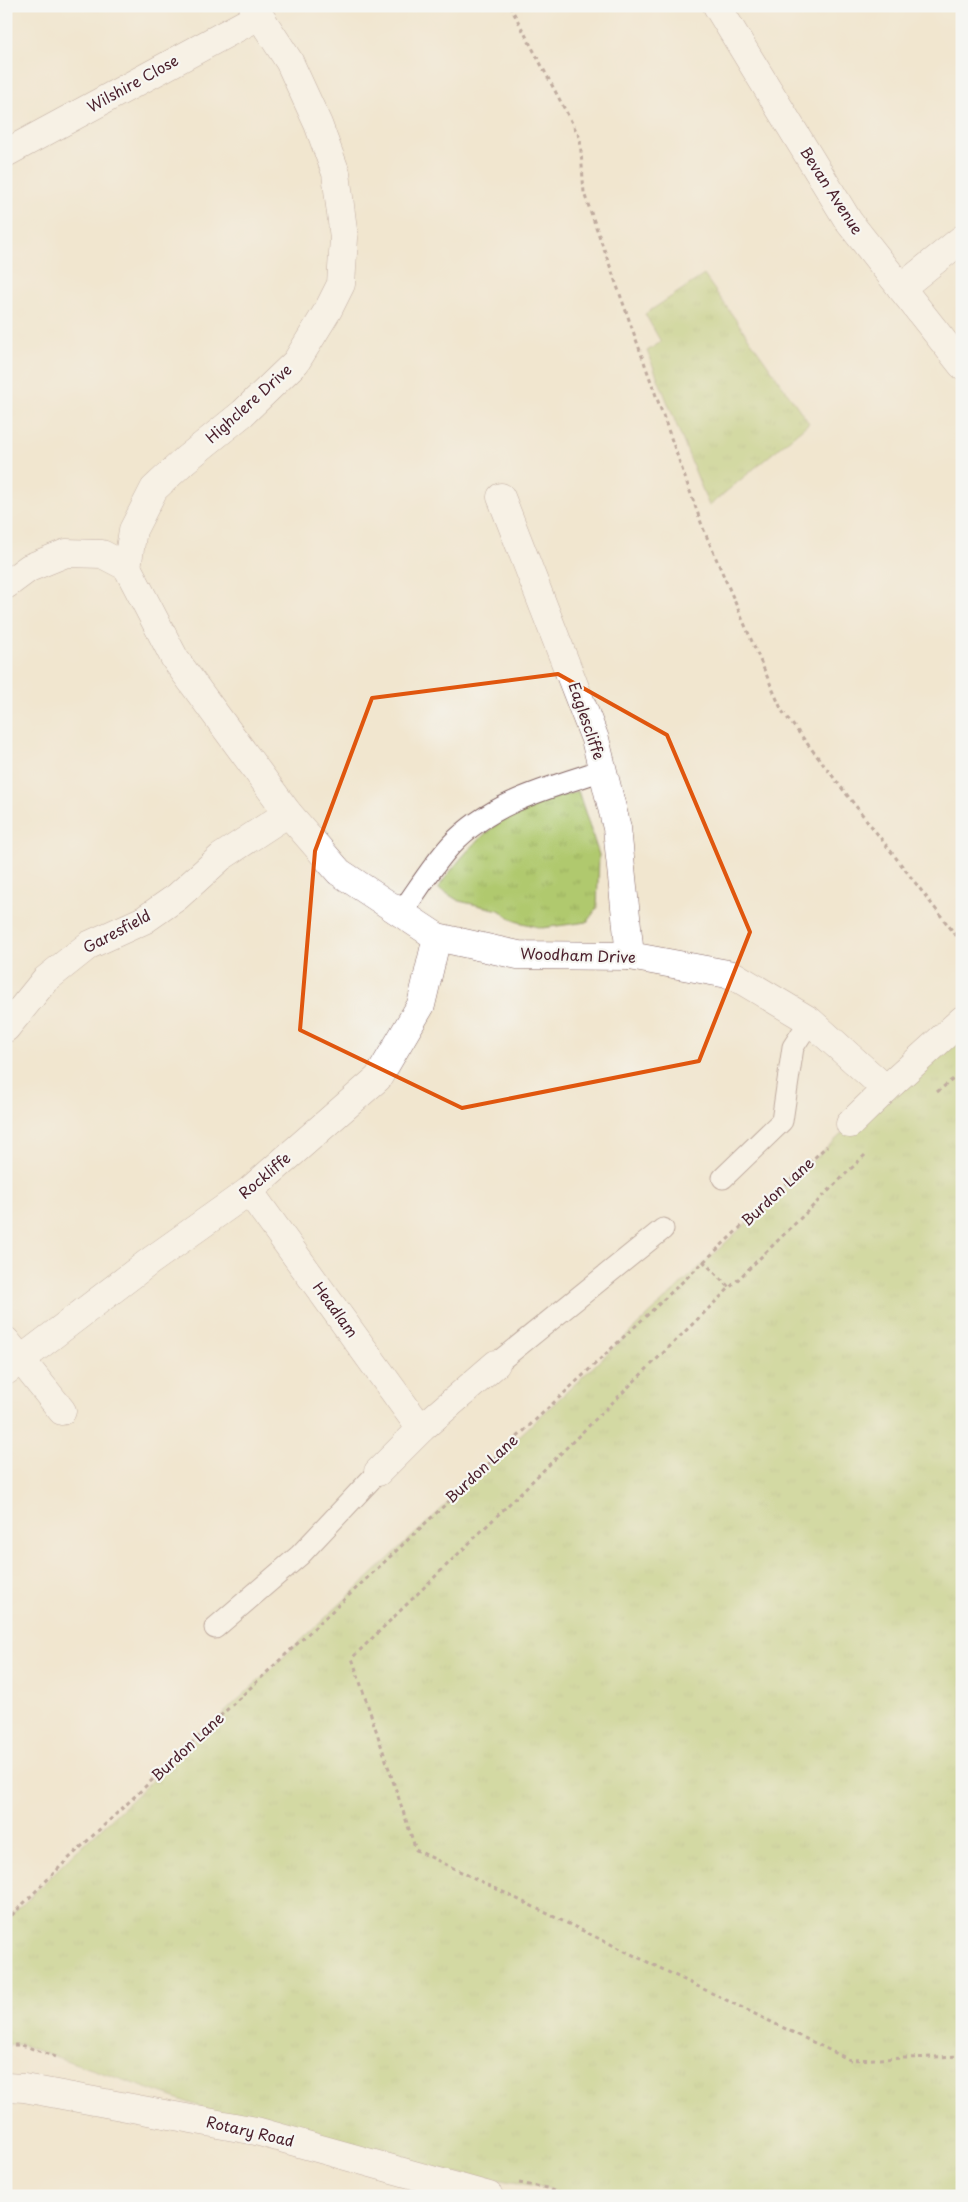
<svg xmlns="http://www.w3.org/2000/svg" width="968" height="2202" viewBox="0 0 968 2202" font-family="'Playpen Sans',sans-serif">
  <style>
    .grass { fill: url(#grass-tufts); stroke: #7d744c }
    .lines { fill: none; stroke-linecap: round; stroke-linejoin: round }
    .service-casing { stroke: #846564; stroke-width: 23 }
    .minor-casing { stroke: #846564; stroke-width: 29 }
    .tertiary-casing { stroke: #846564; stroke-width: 29 }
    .secondary-casing { stroke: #846564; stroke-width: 29 }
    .path { stroke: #846564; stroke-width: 3; stroke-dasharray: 4 4; stroke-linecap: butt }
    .service { stroke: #fff; stroke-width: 21 }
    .minor { stroke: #fff; stroke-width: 28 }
    .tertiary { stroke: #fff; stroke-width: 28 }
    .secondary { stroke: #fff; stroke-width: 28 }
    .marked { fill: none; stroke: #e0560e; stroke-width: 4; stroke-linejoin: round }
    .labels { text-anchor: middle; stroke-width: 4.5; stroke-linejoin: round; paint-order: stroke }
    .street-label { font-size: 15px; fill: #4a1f2b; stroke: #f6f6f2 }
  </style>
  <defs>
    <pattern id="grass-tufts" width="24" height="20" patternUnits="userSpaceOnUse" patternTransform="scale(1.25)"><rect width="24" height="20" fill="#b0c96e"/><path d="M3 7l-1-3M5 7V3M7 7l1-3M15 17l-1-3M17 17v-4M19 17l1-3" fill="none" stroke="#99ac5f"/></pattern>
  </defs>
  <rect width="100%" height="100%" fill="#f6f6f2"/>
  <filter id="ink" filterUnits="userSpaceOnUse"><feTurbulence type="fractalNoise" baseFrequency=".02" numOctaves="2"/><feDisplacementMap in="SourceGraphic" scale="10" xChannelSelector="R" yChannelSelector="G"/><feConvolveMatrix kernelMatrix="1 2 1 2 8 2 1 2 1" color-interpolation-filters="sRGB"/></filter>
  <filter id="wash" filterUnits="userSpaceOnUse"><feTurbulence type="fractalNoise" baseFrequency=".0096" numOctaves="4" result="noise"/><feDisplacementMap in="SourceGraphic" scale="20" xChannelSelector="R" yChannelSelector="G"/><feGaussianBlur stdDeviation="1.12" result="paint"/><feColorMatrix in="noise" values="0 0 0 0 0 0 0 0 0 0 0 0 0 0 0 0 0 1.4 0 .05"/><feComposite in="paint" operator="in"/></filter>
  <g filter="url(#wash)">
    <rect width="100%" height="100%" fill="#f1e6cf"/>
    <g class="grass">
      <polygon points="704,275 809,423 709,506 647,351 661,342 645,314"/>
      <path d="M578 791 599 855 597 908 587 922 542 928 515 921 499 910 459 901 438 888C461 856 489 823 526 808 543 801 561 796 578 791Z"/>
      <polygon points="962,1021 962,2196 564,2196 547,2188 325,2150 22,2045 6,2044 6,1921 66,1861"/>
    </g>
  </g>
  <g filter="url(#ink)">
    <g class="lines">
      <g class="service-casing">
        <g id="service">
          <path d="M401 913C417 891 432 866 451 845 491 802 549 788 603 770"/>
          <polyline points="723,1178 782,1121 793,1047 810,1021"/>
          <polyline points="496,1364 663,1229"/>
          <polyline points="215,1628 300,1555 378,1472"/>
        </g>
      </g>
      <g class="minor-casing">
        <g id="minor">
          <polyline points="717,6 849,222 962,365"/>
          <polyline points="6,153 259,16"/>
          <polyline points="901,288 962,239"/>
          <polyline points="501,497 595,739 617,828 630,956"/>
          <polyline points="127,567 133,530 154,489 185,460 243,413 296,362 328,310 341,284 344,238 336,173 318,124 289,61 253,6"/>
          <polyline points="6,585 29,568 66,553 102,554 127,567 175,659 288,813 339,872 437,937 518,955 630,956 733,975 810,1021 886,1089"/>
          <polyline points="6,1028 45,980 89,945 144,920 177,897 221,857 288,813"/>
          <polyline points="249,1191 421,1429"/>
          <polyline points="6,1341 62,1411"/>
          <polyline points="6,1371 149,1262 249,1191 378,1078 421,1005 437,937"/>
          <polyline points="378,1472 421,1429 496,1364"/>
        </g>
      </g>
      <g class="tertiary-casing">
        <polyline id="tertiary" points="850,1124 886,1089 962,1020"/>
      </g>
      <g class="secondary-casing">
        <polyline id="secondary" points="6,2087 24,2088 256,2131 489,2196"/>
      </g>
      <g class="path">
        <polyline points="510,6 580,138 584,193 703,528 782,711 962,943"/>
        <polyline points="937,1092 962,1072"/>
        <polyline points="865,1155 352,1658 416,1850 850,2060 962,2056"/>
        <polyline points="703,1261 730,1288"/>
        <polyline points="6,1921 66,1861 827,1146"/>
        <polyline points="6,2045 22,2045 59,2058"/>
        <polyline points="519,2183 547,2188 564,2196"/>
      </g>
      <use href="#service" class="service"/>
      <use href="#minor" class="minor"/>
      <use href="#tertiary" class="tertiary"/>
      <use href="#secondary" class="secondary"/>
    </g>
  </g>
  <path d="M0 0H968V2202H0ZM558 674 667 735 750 932 699 1061 462 1108 300 1030 315 851 372 698Z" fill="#f1e6cf" fill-opacity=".55" fill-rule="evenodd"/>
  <path class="marked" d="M558 674 667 735 750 932 699 1061 462 1108 300 1030 315 851 372 698Z"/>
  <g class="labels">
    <g class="street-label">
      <text transform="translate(133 84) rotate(-29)" y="5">Wilshire Close</text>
      <text transform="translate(831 191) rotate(57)" y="5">Bevan Avenue</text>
      <text transform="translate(249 404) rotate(-42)" y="5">Highclere Drive</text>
      <text transform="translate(586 721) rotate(71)" y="5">Eaglescliffe</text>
      <text transform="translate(117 932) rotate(-28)" y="5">Garesfield</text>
      <text transform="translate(578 956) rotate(2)" y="5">Woodham Drive</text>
      <text transform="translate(265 1176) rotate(-40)" y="5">Rockliffe</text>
      <text transform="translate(778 1192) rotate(-43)" y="5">Burdon Lane</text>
      <text transform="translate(335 1310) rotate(54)" y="5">Headlam</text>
      <text transform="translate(482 1469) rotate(-43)" y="5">Burdon Lane</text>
      <text transform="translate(188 1747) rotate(-43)" y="5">Burdon Lane</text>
      <text transform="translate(250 2132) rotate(13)" y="5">Rotary Road</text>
    </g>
  </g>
  <rect width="968" height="2202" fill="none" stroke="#f6f6f2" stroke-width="25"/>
</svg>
